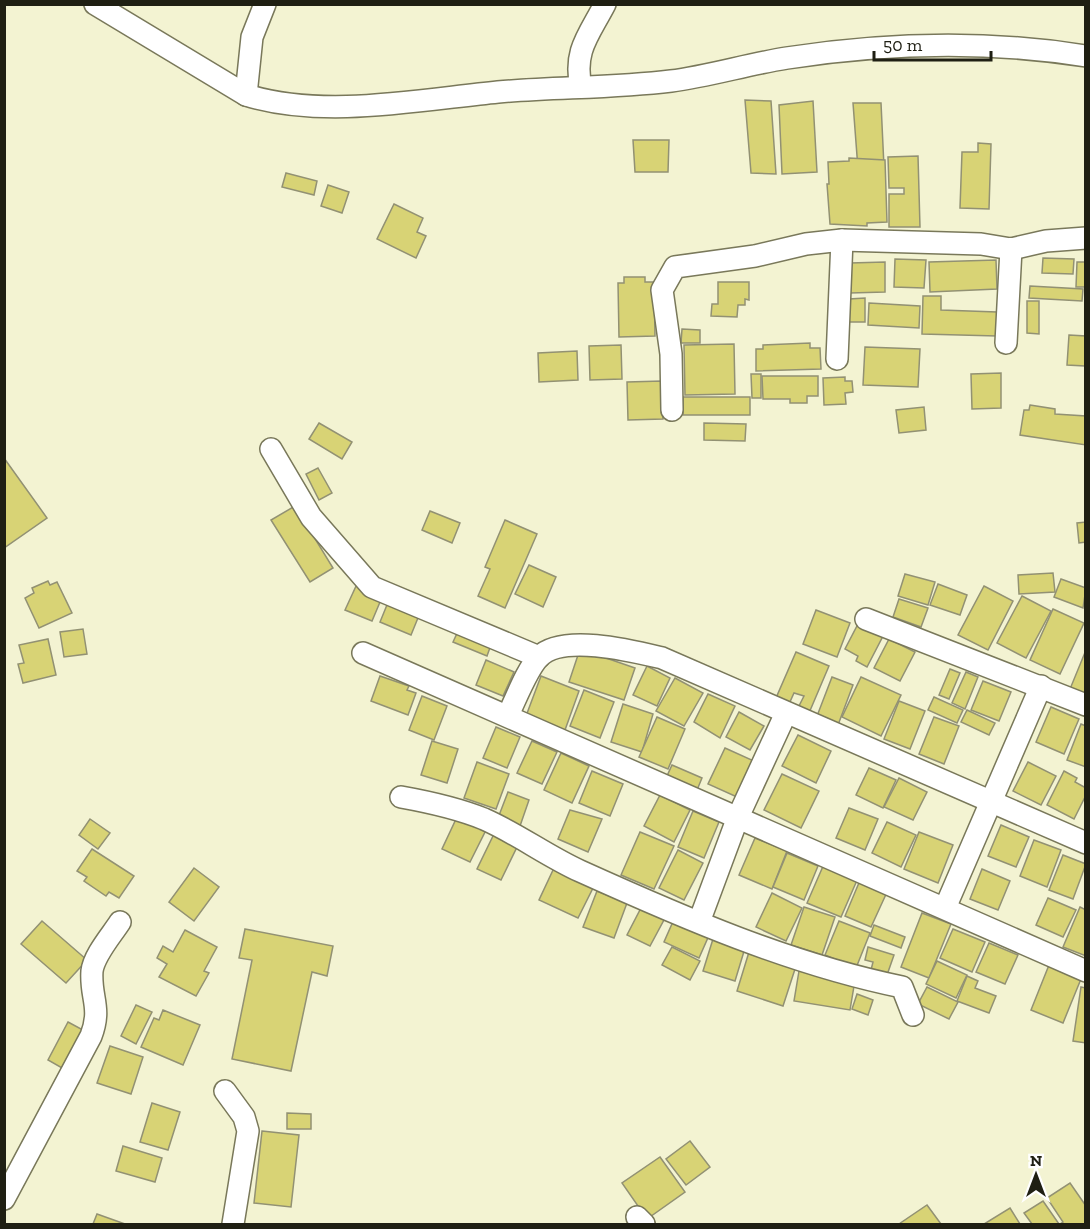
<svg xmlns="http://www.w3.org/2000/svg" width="1090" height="1229" viewBox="0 0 1090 1229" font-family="'Zilla Slab',serif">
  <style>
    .building { fill: #d8d375; stroke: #929173; stroke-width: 1.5 }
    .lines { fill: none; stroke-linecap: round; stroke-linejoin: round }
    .minor-casing { stroke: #79785a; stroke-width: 24 }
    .minor { stroke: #fff; stroke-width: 21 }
  </style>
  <rect width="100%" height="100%" fill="#f3f3d2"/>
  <g class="building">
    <polygon points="745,100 771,101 776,174 751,173"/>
    <polygon points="813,101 817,172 782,174 779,105"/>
    <polygon points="853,103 881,103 884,167 858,169"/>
    <polygon points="633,140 669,140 668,172 635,172"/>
    <polygon points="978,143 991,144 989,209 960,208 962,152 978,152"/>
    <polygon points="918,156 920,227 889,227 889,194 904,194 904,188 889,188 888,157"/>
    <polygon points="849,158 885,160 887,222 867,223 867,226 830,224 827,184 829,184 828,162 849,161"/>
    <polygon points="286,173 317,181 314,195 282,187"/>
    <polygon points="328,185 349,192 342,213 321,206"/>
    <polygon points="394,204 423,218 417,232 426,236 416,258 377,239"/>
    <polygon points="1043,258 1074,259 1073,274 1042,273"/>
    <polygon points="895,259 926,260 924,288 894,287"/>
    <polygon points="996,260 997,289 930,292 929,262"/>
    <polygon points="885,262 885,292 850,293 850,263"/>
    <polygon points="1077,262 1086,262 1086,287 1076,287"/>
    <polygon points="624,277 645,277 645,282 654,282 655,336 619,337 618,283 624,283"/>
    <polygon points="718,282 749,282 749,300 745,299 745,305 738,305 737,317 711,316 712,304 718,304"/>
    <polygon points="1030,286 1083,289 1082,301 1029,298"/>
    <polygon points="923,296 941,296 941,310 997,312 997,336 922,334"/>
    <polygon points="865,298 865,322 849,322 849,299"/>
    <polygon points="1027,301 1039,301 1039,334 1027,333"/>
    <polygon points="869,303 920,306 919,328 868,325"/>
    <polygon points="682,329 700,330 700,343 681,343"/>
    <polygon points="1069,335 1086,336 1086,369 1085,366 1067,365"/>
    <polygon points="810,343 810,348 820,348 821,369 756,371 756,349 763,349 763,345"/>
    <polygon points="734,344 735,394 685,395 684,345"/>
    <polygon points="621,345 622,379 590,380 589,346"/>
    <polygon points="865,347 920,349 918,387 863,385"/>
    <polygon points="577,351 578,380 539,382 538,353"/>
    <polygon points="1001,373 1001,408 972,409 971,374"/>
    <polygon points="751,374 761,374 761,398 752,398"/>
    <polygon points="762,376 818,376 818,396 807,396 807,403 790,403 790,399 763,399"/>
    <polygon points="845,377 845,381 852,381 853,392 845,393 846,404 824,405 823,378"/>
    <polygon points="662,381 663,419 628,420 627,382"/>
    <rect x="683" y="397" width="67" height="18"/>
    <polygon points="1030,405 1055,409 1055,414 1086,416 1086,445 1020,435 1024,410 1029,410"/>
    <polygon points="924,407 926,430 899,433 896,410"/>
    <polygon points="319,423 352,442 342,459 309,439"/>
    <polygon points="704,423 746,424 745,441 704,440"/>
    <polygon points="4,458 47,518 4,548"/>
    <polygon points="318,468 332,493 319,500 306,474"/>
    <polygon points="295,506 333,568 310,582 271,520"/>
    <polygon points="430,511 460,523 452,543 422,530"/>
    <polygon points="505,520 537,534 505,608 478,596 490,569 485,567"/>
    <polygon points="1086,522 1086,542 1079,543 1077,523"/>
    <polygon points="529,565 556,577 543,607 515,594"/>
    <polygon points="1053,573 1055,592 1019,594 1018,575"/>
    <polygon points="905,574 935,582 928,605 898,596"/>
    <polygon points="1061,579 1086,588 1083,608 1054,597"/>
    <polygon points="48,581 50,585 57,582 72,613 39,628 25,598 34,593 32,588"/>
    <polygon points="357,584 383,595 372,621 345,610"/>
    <polygon points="938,584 967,595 960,615 930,605"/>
    <polygon points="984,586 1013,601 988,650 958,635"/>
    <polygon points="1022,596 1051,611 1026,658 997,643"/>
    <polygon points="899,599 928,608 921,627 893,617"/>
    <polygon points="389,600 420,613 411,635 380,622"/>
    <polygon points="1053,609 1084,623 1060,674 1030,660"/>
    <polygon points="816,610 850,623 837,657 803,644"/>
    <polygon points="858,624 883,636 867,667 856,661 858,656 845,649"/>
    <polygon points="83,629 87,654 64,657 60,632"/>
    <polygon points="459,629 492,642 487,656 453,642"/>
    <polygon points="48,639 56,675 23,683 18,664 24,663 19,645"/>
    <polygon points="889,639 915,652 900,681 874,668"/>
    <polygon points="580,649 635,668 624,700 569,682"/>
    <polygon points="1086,650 1086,696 1070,689"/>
    <polygon points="796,652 829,666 809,713 798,708 804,696 794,693 789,704 776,698"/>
    <polygon points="486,660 514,672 503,696 476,685"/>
    <polygon points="647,666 670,678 657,706 633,695"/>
    <polygon points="950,669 960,673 949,699 939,695"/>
    <polygon points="966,672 978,677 965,709 952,703"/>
    <polygon points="380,676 409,686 407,690 416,693 408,715 371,701"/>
    <polygon points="541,676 579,691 565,730 526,716"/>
    <polygon points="832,677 853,685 838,725 817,716"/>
    <polygon points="861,677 901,695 881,736 842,717"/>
    <polygon points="675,678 703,693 684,726 656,711"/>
    <polygon points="983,681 1011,692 999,721 971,710"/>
    <polygon points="584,690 614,702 600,738 570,726"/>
    <polygon points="708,694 735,706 720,738 694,722"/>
    <polygon points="422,696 447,706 434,740 409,730"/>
    <polygon points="934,697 963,710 957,723 928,710"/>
    <polygon points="899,701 925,711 910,749 884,739"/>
    <polygon points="623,704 653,714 642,752 611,742"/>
    <polygon points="1051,707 1079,719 1064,754 1036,742"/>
    <polygon points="967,710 995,723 989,735 961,722"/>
    <polygon points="739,712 764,726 750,750 726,737"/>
    <polygon points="657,717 685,729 668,769 639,757"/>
    <polygon points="934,717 959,726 944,764 919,754"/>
    <polygon points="1081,724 1086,726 1086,767 1067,760"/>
    <polygon points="496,727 520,737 507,768 483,758"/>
    <polygon points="798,735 831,751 816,783 782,766"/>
    <polygon points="432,741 458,749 447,783 421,775"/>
    <polygon points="532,741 557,752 542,784 517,773"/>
    <polygon points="725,748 754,761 737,797 708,784"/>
    <polygon points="561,753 589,766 572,803 544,790"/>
    <polygon points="477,762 509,774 496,809 464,798"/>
    <polygon points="1028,762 1056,776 1041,805 1013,791"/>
    <polygon points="672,765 702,778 697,790 667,776"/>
    <polygon points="869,768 896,780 883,808 856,795"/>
    <polygon points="592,771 623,784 610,816 579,803"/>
    <polygon points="1064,771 1077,778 1075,782 1086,788 1086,795 1074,819 1047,805"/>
    <polygon points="782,774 819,791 801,828 764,810"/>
    <polygon points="899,778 927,792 913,820 884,807"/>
    <polygon points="508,792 529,800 520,826 498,818"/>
    <polygon points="660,795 690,810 674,842 644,826"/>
    <polygon points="849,808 878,819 865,850 836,838"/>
    <polygon points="570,810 602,819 588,852 558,839"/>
    <polygon points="693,811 719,822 704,858 678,847"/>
    <polygon points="457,817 486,830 470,862 442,849"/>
    <polygon points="90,819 110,833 98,849 79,835"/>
    <polygon points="887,822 916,835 901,867 872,853"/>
    <polygon points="1001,825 1029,837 1016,867 988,856"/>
    <polygon points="640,832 674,846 654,889 621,875"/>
    <polygon points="919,832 953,845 938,883 904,869"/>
    <polygon points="494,834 518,845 501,880 477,869"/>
    <polygon points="755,838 787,851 772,889 739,875"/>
    <polygon points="1034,840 1061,850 1047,887 1020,876"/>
    <polygon points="92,849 134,876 119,898 109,892 106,896 84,881 87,877 77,871"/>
    <polygon points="678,850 703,863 684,900 659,888"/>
    <polygon points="787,853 818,866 804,900 773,887"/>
    <polygon points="1063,855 1086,864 1073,899 1049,890"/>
    <polygon points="824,864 858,878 841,917 807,903"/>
    <polygon points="194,868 219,887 194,921 169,902"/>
    <polygon points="554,868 594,886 578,918 539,900"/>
    <polygon points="982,869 1010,881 998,910 970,899"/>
    <polygon points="861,878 888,890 871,927 845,916"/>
    <polygon points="597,891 627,903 614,938 583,927"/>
    <polygon points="772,893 802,908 786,941 756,927"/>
    <polygon points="1048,898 1076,910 1063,937 1036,925"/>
    <polygon points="642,906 665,918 650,946 627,935"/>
    <polygon points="804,907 835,917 822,955 791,945"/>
    <polygon points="1080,907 1086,910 1086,956 1063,947"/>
    <polygon points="922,913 951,924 929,978 901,967"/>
    <polygon points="675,917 710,933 699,958 664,942"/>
    <polygon points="42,921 87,960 66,983 21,944"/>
    <polygon points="839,921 870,933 856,968 825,955"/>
    <polygon points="874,925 905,937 901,948 870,936"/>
    <polygon points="245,929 333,946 327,976 312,972 291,1071 232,1059 252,960 239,958"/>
    <polygon points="953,929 985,942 972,972 940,958"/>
    <polygon points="185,930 217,947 204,971 209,973 196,996 159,977 167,964 157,958 163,946 173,952"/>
    <polygon points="713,939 745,948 735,981 703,971"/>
    <polygon points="989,943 1018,955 1005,984 976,972"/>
    <polygon points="672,947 700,961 690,980 662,965"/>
    <polygon points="868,947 894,955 887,975 871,970 873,962 865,960"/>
    <polygon points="749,952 796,966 783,1006 737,991"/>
    <polygon points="937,961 967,975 956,998 926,984"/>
    <polygon points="1049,965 1081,979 1063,1023 1031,1010"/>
    <polygon points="799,971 855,980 850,1010 794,1001"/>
    <polygon points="967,976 978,981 975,988 996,996 989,1013 957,1001"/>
    <polygon points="927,987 958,1002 949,1019 918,1004"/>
    <polygon points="1081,987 1086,988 1086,1043 1073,1041"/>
    <polygon points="857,994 873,1000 868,1015 852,1009"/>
    <polygon points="136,1005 152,1012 136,1044 121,1036"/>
    <polygon points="163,1010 200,1025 183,1065 141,1047 154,1018 159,1020"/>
    <polygon points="68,1022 83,1030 62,1068 48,1060"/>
    <polygon points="110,1046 143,1057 131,1094 97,1083"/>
    <polygon points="152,1103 180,1112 168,1150 140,1142"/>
    <polygon points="287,1113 311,1114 311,1129 287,1129"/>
    <polygon points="262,1131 299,1135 291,1207 254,1203"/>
    <polygon points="690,1141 710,1167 686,1185 666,1159"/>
    <polygon points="123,1146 162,1158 155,1182 116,1171"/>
    <polygon points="660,1157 685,1192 647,1219 622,1183"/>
    <polygon points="1070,1183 1086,1206 1086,1224 1060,1224 1063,1222 1047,1198"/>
    <polygon points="1043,1201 1059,1224 1032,1224 1024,1213"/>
    <polygon points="927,1205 941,1224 899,1224"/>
    <polygon points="1010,1208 1020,1224 984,1224"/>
    <polygon points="97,1214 125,1224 93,1224"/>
  </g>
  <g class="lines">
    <g class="minor-casing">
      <g id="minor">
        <path d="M95 4 246 95C323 119 418 100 498 92 556 87 614 88 671 81 710 76 748 64 787 58 886 43 986 40 1086 56"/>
        <path d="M581 87C573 51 589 35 605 4"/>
        <polyline points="246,95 252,37 265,4"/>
        <polyline points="1006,343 1011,249"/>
        <polyline points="837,359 842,240"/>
        <polyline points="672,410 671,354 662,290 675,267 755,256 806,244 842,240 981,244 1011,249 1046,241 1086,238"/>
        <polyline points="271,449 311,517 372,587 539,657"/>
        <polyline points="866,619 1086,705"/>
        <polyline points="363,653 1086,971"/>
        <path d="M508 715C516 699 527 669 539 657 562 633 633 651 662 658L1086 843"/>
        <path d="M401 797C429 802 457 808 484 819 518 834 547 856 580 871 684 918 790 964 902 987L913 1015"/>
        <polyline points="945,908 1041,686"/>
        <polyline points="699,922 738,817 786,713"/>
        <polyline points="225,1091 244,1117 248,1131 233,1224"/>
        <path d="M4 1199 91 1036C102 1007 90 998 92 971 94 955 111 936 120 922"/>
        <polyline points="637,1217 644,1224"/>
      </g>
    </g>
    <use href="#minor" class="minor"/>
  </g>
  <rect width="1090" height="1229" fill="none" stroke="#1f1f13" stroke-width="12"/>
  <g transform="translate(1036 1175)" stroke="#ffffff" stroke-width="4.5" paint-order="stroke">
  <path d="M0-4.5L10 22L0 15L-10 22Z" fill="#1f1f13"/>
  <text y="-9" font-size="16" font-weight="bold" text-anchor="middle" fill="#1f1f13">N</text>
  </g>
  <path d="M874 51v9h117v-9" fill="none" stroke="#1f1f13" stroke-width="3"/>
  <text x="883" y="51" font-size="18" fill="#1f1f13" stroke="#ffffff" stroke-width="4.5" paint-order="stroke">50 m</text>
</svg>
